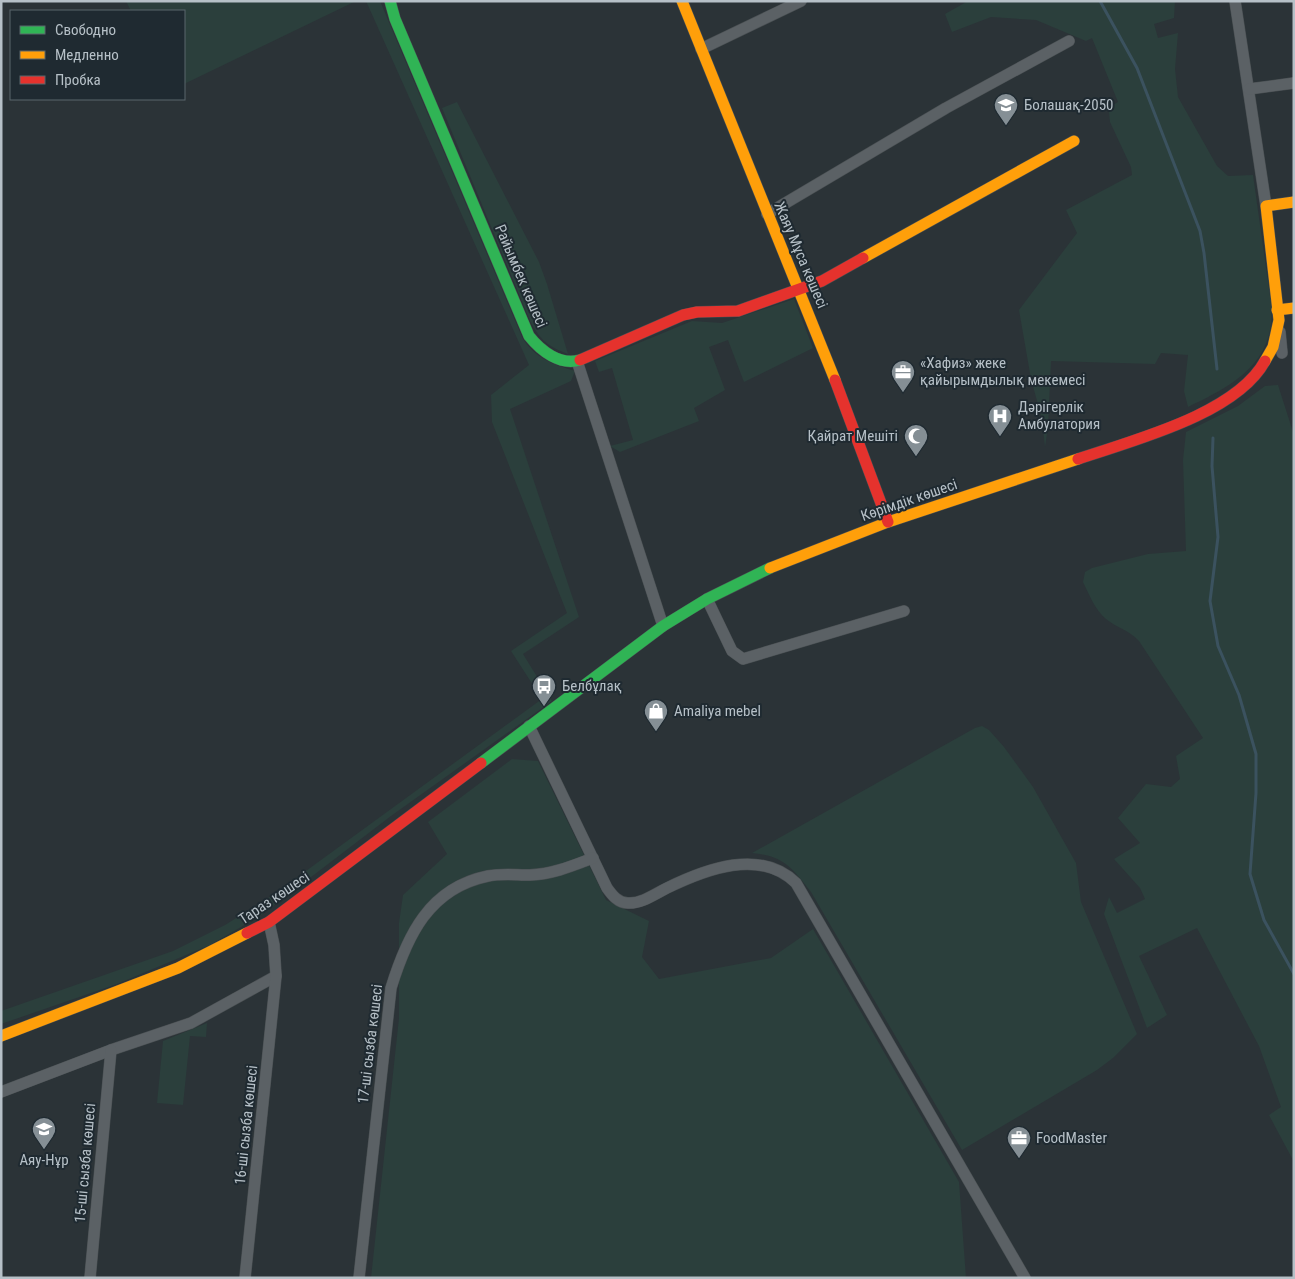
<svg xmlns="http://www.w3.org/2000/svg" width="1295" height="1279" viewBox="0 0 1295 1279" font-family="'Roboto Condensed',sans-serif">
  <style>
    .green { fill: #2b3f3c }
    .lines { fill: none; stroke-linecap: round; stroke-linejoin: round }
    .stream { stroke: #3b525f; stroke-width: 3 }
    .street-casing { stroke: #494f52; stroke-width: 12 }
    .fast-casing { stroke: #494f52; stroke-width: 12 }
    .slow-casing { stroke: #494f52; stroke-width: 12 }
    .jam-casing { stroke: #494f52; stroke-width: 12 }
    .street { stroke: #5b6165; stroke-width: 11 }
    .fast { stroke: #30b455; stroke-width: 11 }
    .slow { stroke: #ff9f0a; stroke-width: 11 }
    .jam { stroke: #e5322d; stroke-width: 11 }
    .labels { text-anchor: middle; stroke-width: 4; stroke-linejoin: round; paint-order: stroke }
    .poi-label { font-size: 15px; fill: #b6c0c7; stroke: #1f2a31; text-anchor: start }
    .street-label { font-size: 15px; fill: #b6c0c7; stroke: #1f2a31 }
  </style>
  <rect width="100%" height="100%" fill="#2b3337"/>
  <g class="green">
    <polygon points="126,1 356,1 184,84 184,11 131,11"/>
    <path d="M366 1H380L522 337C534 358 553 364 575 371L571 381 510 409 579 617 523 654 552 701 391 816 260 916 210 945 117 984 1 1024V1011L173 951 225 925 273 895 542 699 511 651 567 613 492 422 491 395 529 365Z"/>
    <path d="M968 1H1175L1174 18 1154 24 1158 38 1178 33 1175 69 1178 97 1217 166 1228 176 1253 175 1271 303C1277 362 1234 385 1188 407L1184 391 1188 355 1161 353 1155 364 1051 361 1048 427 1045 447 1042 419 1031 379 1019 310 1077 233 1066 210 1132 175 1131 167 1110 122 1109 112 1113 105 1118 102 1092 38 1086 41 1036 20 991 17 952 32 945 14Z"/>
    <path d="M457 102 539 262 547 284 568 354C547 346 541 341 530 321L442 108Z"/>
    <polygon points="794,299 813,348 744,382 728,340 709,347 725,390 694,408 699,421 620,452 610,446 633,440 612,368 599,372 595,361 692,321 722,323"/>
    <path d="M1278 385 1294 435V1162L1269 1115 1281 1107 1259 1046 1197 928 1139 956 1167 1015 1147 1028 1104 914 1109 897 1117 913 1145 899 1140 888 1114 859 1140 843 1118 818 1146 784 1171 787 1180 779 1176 756 1203 738 1139 641C1129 630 1117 628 1106 619 1095 610 1089 594 1083 582L1085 572 1092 568 1148 554 1186 551 1183 460 1186 432 1238 406 1265 386Z"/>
    <path d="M982 726 989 730 1004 747 1033 787 1076 863 1081 902 1137 1034 1113 1058 1097 1070 962 1150 811 892C792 868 784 856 752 853L975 728Z"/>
    <polygon points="512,759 538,761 606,900 649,921 642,957 659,979 771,958 813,929 959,1182 966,1278 371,1278 399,1018 399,923 403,895 447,854 428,822"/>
    <polygon points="207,1023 206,1037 190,1036 183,1105 157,1103 163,1041"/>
  </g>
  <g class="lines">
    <g class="stream">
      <polyline points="1100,1 1137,68 1200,231 1204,253 1217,369"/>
      <polyline points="1213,438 1212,466 1218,537 1210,601 1218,646 1239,695 1256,754 1256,793 1250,874 1264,920 1294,974"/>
    </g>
    <g class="street-casing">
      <g id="street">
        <polyline points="1235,1 1266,206"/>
        <polyline points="701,49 801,1"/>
        <polyline points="1249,89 1294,83"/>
        <polyline points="767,214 946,108 1069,41"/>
        <polyline points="1280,332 1282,353"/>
        <polyline points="577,361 663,626"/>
        <polyline points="707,599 732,651 743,659 904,611"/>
        <path d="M529 726 607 888C612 895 618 903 628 903 641 904 655 894 667 888 706 869 760 848 796 883L1025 1278"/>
        <polyline points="1,1092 111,1050 191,1023 276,976"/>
        <polyline points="90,1278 111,1050"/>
        <polyline points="245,1278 276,976 274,945 269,922"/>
        <path d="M359 1278 391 988C407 936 429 888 488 876 502 873 516 875 530 875 553 874 572 866 593 858"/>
      </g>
    </g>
    <g class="fast-casing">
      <g id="fast">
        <path d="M390 1 395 19 529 336C541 351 560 366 580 360"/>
        <polyline points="481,763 663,626 707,599 770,568"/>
      </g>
    </g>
    <g class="slow-casing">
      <g id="slow">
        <polyline points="682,1 835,380"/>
        <polyline points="863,258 1074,141"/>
        <polyline points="1277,310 1294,308"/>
        <polyline points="1265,361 1273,347 1279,320 1266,206 1294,202"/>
        <polyline points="770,568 888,522 1078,459"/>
        <polyline points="1,1036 178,968 247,933"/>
      </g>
    </g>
    <g class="jam-casing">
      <g id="jam">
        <polyline points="580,360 683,315 697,312 738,311 822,281 863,258"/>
        <polyline points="835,380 888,522"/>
        <path d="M1078 459C1134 440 1236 414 1265 361"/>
        <polyline points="247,933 269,922 481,763"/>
      </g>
    </g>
    <use href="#street" class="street"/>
    <use href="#fast" class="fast"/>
    <use href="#slow" class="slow"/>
    <use href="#jam" class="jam"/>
  </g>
  <defs>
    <g id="school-pin" transform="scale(1.25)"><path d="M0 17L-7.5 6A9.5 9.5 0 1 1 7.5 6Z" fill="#858f95" stroke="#1f2a31"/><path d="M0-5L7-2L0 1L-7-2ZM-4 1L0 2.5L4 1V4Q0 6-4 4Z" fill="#fff"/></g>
    <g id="office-pin" transform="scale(1.25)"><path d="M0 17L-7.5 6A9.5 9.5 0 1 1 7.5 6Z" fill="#858f95" stroke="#1f2a31"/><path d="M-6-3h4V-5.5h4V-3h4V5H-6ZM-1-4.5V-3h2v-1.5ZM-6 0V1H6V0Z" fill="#fff"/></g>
    <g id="hospital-pin" transform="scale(1.25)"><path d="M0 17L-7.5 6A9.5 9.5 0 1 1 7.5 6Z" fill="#858f95" stroke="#1f2a31"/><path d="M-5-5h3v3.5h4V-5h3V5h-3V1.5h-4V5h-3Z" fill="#fff"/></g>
    <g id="mosque-pin" transform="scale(1.25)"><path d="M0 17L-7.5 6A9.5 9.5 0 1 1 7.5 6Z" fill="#858f95" stroke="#1f2a31"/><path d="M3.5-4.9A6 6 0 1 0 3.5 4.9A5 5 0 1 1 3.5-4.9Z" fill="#fff"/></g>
    <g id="bus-pin" transform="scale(1.25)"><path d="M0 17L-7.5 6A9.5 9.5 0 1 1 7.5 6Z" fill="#858f95" stroke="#1f2a31"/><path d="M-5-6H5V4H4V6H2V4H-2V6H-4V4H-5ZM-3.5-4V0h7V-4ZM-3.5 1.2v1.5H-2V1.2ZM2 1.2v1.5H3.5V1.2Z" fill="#fff"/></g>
    <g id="shop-pin" transform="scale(1.25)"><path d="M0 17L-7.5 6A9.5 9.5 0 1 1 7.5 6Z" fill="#858f95" stroke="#1f2a31"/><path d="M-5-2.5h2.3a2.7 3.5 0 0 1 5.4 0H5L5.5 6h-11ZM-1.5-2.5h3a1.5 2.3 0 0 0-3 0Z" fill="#fff"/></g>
  </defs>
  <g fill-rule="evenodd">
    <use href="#school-pin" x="1006" y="105"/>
    <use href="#office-pin" x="903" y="372"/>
    <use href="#hospital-pin" x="1000" y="416"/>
    <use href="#mosque-pin" x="916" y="436"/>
    <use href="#bus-pin" x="544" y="686"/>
    <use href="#shop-pin" x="656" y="711"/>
    <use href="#school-pin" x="44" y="1129"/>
    <use href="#office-pin" x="1019" y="1138"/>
  </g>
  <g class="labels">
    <g class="poi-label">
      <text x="1024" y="110">Болашақ-2050</text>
      <text x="920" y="368">«Хафиз» жеке<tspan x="920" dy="17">қайырымдылық мекемесі</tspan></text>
      <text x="1018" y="412">Дәрігерлік<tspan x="1018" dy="17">Амбулатория</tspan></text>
      <text x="898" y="441" text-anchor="end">Қайрат Мешіті</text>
      <text x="562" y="691">Белбұлақ</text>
      <text x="674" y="716">Amaliya mebel</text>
      <text x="1036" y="1143">FoodMaster</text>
      <text x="44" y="1165" text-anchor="middle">Аяу-Нұр</text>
    </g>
    <g class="street-label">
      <text transform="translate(801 255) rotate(67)" y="5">Жаяу Мұса көшесі</text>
      <text transform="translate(521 276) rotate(67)" y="5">Райымбек көшесі</text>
      <text transform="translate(909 500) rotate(-19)" y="5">Көрімдік көшесі</text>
      <text transform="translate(274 898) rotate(-34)" y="5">Тараз көшесі</text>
      <text transform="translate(370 1044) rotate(-83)" y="5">17-ші сызба көшесі</text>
      <text transform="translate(246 1125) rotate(-84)" y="5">16-ші сызба көшесі</text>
      <text transform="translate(85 1163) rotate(-85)" y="5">15-ші сызба көшесі</text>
    </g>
  </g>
  <rect width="1295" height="1279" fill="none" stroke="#b6c0c7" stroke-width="5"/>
  <rect x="10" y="10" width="175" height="90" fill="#1f2a31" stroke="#5b666d"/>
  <rect x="20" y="26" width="25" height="8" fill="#30b455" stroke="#5b666d"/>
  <text x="55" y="35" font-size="15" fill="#b6c0c7">Свободно</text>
  <rect x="20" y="51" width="25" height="8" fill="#ff9f0a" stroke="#5b666d"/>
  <text x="55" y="60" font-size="15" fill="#b6c0c7">Медленно</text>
  <rect x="20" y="76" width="25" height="8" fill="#e5322d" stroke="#5b666d"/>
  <text x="55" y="85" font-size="15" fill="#b6c0c7">Пробка</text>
</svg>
